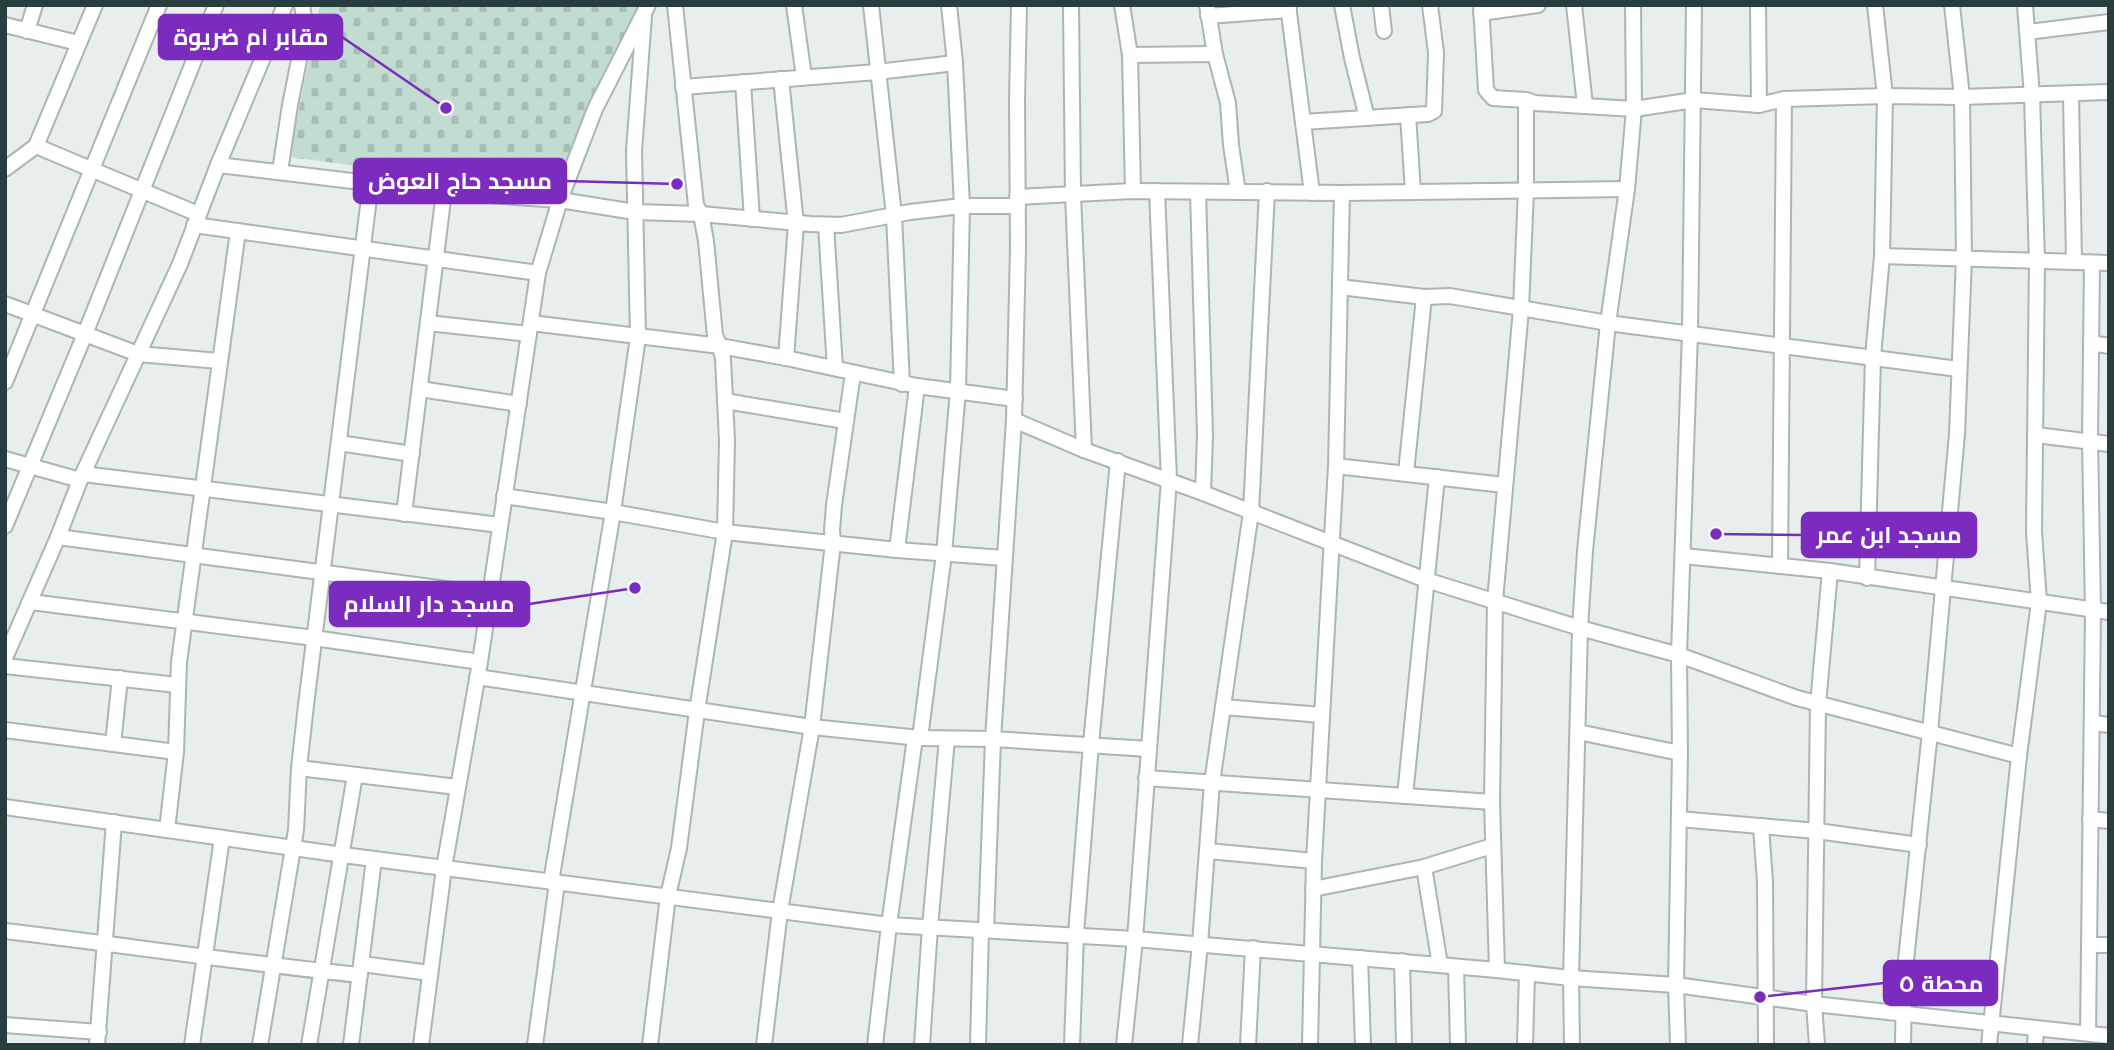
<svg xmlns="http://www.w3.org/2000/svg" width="2114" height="1050" viewBox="0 0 2114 1050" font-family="Helvetica,Cairo,sans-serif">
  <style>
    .cemetery { fill: url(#cemetery-stones) }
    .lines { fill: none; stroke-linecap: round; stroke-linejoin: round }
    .minor-casing { stroke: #aab5b5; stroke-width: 18 }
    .minor { stroke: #fff; stroke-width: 14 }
    .leader { fill: none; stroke: #7b2cbf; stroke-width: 2.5 }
    .callout-dot { fill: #7b2cbf; stroke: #f7fafa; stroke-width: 2.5 }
    .callout { fill: #7b2cbf; stroke: #7b2cbf; stroke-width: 2.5 }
    .callout-label { font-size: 23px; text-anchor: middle; font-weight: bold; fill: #fff }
  </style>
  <defs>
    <pattern id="cemetery-stones" width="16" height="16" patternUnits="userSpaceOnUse" patternTransform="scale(1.75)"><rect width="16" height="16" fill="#c3dcd1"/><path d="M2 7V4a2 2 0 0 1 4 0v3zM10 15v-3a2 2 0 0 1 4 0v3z" fill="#a8beb4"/></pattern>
  </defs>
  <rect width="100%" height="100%" fill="#e7eeed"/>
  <polygon class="cemetery" points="320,5 643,5 553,192 289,157"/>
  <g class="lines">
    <g class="minor-casing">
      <g id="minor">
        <polyline points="794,5 804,77"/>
        <polyline points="871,5 894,216 902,384"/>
        <polyline points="1071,5 1073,195 1084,450"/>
        <polyline points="1122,5 1130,55 1133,191"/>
        <polyline points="1207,5 1215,54 1228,103 1231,145 1238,192"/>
        <polyline points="1288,5 1312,193"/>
        <polyline points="1342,5 1352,58 1367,118"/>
        <polyline points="1381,5 1384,31"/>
        <polyline points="1481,5 1486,90 1493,98 1526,100"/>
        <polyline points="1574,5 1585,105"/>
        <polyline points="1758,5 1759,105"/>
        <polyline points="1481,13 1538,5"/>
        <polyline points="1208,16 1289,10"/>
        <polyline points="5,25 78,43"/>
        <polyline points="27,31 35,5"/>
        <polyline points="2028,32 2109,22"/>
        <polyline points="1130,55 1215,54"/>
        <polyline points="781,79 796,224 786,358"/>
        <polyline points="743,82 752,219"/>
        <polyline points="683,87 877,72 955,63"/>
        <polyline points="2071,94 2074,262"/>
        <polyline points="1408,115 1413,192"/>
        <polyline points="1303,122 1428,114 1434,111 1436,53 1430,5"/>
        <polyline points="36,146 198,214"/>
        <polyline points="218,165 444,192 560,200 635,212 701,214 810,224 841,225 910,212 962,206 1018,206"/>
        <polyline points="5,169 36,146 95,5"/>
        <polyline points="280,171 290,105 304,35 305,24 302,5"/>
        <polyline points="1198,192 1205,435 1203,493"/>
        <polyline points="1017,197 1133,191 1342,193"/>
        <polyline points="194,225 538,273"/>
        <polyline points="826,225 835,368"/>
        <polyline points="1882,256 2109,263"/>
        <polyline points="1340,287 1424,297 1450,296 1608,323 1958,369"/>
        <polyline points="5,304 138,354 219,361"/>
        <polyline points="428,323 529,334"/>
        <polyline points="531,323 720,346 786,358 917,386 1015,399"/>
        <polyline points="2091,343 2109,346"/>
        <polyline points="5,382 159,5"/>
        <polyline points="420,389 519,404"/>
        <polyline points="725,401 845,421"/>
        <polyline points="1014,420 1084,450 1203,493 1426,580 1580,628 1679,655 1797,698 2019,756"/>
        <polyline points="2036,435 2109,444"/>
        <polyline points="339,443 412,454"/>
        <polyline points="5,459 80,480"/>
        <polyline points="1336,466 1504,485"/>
        <polyline points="1406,473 1424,297"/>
        <polyline points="83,474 500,525"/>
        <polyline points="504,496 613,512 725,532 897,550 1004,558"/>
        <polyline points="404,514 444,192"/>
        <polyline points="5,526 85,334 216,5"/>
        <polyline points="58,537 491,595"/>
        <polyline points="897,550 917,386"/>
        <polyline points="1684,556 1830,571 2109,612"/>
        <polyline points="1780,566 1784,99"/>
        <polyline points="1867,578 1873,357 1882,256 1885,96 1875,5"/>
        <polyline points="31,602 314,638 480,662"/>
        <polyline points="5,658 58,537 80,480 180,264 218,165 285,5"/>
        <polyline points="5,666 177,685"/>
        <polyline points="477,677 812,727 920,738 993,739 1149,749"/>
        <polyline points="1223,707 1322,715"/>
        <polyline points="2092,723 2109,725"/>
        <polyline points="5,730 176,752"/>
        <polyline points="1578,732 1680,753"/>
        <polyline points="920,738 944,554 958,390 962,206 955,63 949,5"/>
        <polyline points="113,744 120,678"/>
        <polyline points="299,768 457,787"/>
        <polyline points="1146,778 1492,802"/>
        <polyline points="1405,796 1437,477"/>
        <polyline points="5,807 343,855 889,925 1135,939 1497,970 1571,978 1676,985 1814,1004 2109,1036"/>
        <polyline points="1679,819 1817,831 1919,845"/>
        <polyline points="2090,819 2109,821"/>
        <polyline points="1761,826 1765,882 1766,1045"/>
        <polyline points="167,830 176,752 179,662 238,231"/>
        <polyline points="1208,851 1314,861"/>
        <polyline points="1424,867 1440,965"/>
        <polyline points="551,882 613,512 638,337 634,151 644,16"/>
        <polyline points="1313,889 1424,867 1492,846"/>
        <polyline points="986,930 993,739 1014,420 1018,248 1017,100 1019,5"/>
        <path d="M5 931C124 945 241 963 360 975"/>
        <polyline points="2089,945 2109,945"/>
        <polyline points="1360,958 1363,1045"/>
        <polyline points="1402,961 1404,1045"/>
        <polyline points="362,964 430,973"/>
        <polyline points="1456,967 1458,1045"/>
        <polyline points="1497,970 1492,802 1495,601 1521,309 1526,190 1526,100 1535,103 1634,109 1694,100 1759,105 1784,99 1885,96 1962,97 2109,92"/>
        <polyline points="5,1025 99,1032"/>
        <polyline points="2088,1033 2093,610 2090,440 2092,263"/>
        <polyline points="97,1045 114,822"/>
        <polyline points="192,1045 222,838"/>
        <polyline points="260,1045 296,830 299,768 306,705 371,182"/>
        <polyline points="309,1045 355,775"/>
        <polyline points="351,1045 374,859"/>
        <polyline points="421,1045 444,868 480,662 538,273 560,200 595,109 648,5"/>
        <polyline points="535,1045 557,883"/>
        <polyline points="650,1045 668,896 679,848 697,711 725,532 727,441 723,359 720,346 715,336 706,241 701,214 696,205 675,5"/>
        <polyline points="764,1045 780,911 812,727 833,543 832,530 834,505 853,373"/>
        <polyline points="875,1045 889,925 915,738"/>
        <polyline points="922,1045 930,927 947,739"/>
        <polyline points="978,1045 981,930"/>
        <polyline points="1072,1045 1076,934 1091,744 1118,461"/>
        <polyline points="1124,1045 1135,939 1169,480 1157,191"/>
        <polyline points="1190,1045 1200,944 1212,783 1251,512 1267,191"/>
        <polyline points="1248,1045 1253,948"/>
        <polyline points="1310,1045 1314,861 1336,466 1342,193 1627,189"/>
        <polyline points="1525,1045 1527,973"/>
        <polyline points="1572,1045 1571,978 1580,628 1585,551 1608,323 1627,189 1634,109 1633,5"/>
        <polyline points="1678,1045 1676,985 1680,753 1679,655 1690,333 1694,5"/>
        <polyline points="1817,1045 1814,1004 1818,704 1830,571"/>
        <polyline points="1903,1045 1904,979 1930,732 1957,434 1964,258 1962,97 1952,5"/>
        <polyline points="1989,1045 2019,756 2039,602 2034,532 2037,261 2032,96 2025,5"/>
        <polyline points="2035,1045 2036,1028"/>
      </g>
    </g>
    <use href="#minor" class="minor"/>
  </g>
  <path class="leader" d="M446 108L342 37M677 184L566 181M1716 534L1802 535M635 588L529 604M1760 997L1884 983"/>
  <g class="callout-dot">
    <circle cx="446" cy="108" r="7"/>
    <circle cx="677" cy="184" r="7"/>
    <circle cx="1716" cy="534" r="7"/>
    <circle cx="635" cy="588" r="7"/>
    <circle cx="1760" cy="997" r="7"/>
  </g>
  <g class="callout">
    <rect x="159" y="15" width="183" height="44" rx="7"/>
    <rect x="354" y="159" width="212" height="44" rx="7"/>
    <rect x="1802" y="513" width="174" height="44" rx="7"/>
    <rect x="330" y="582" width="199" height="44" rx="7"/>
    <rect x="1884" y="961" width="113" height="44" rx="7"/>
  </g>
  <g class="callout-label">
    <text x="251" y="45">مقابر ام ضريوة</text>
    <text x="460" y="189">مسجد حاج العوض</text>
    <text x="1889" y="543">مسجد ابن عمر</text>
    <text x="429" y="612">مسجد دار السلام</text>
    <text x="1941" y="992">محطة ٥</text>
  </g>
  <rect width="2114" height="1050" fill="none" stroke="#273d3e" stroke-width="14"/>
</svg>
